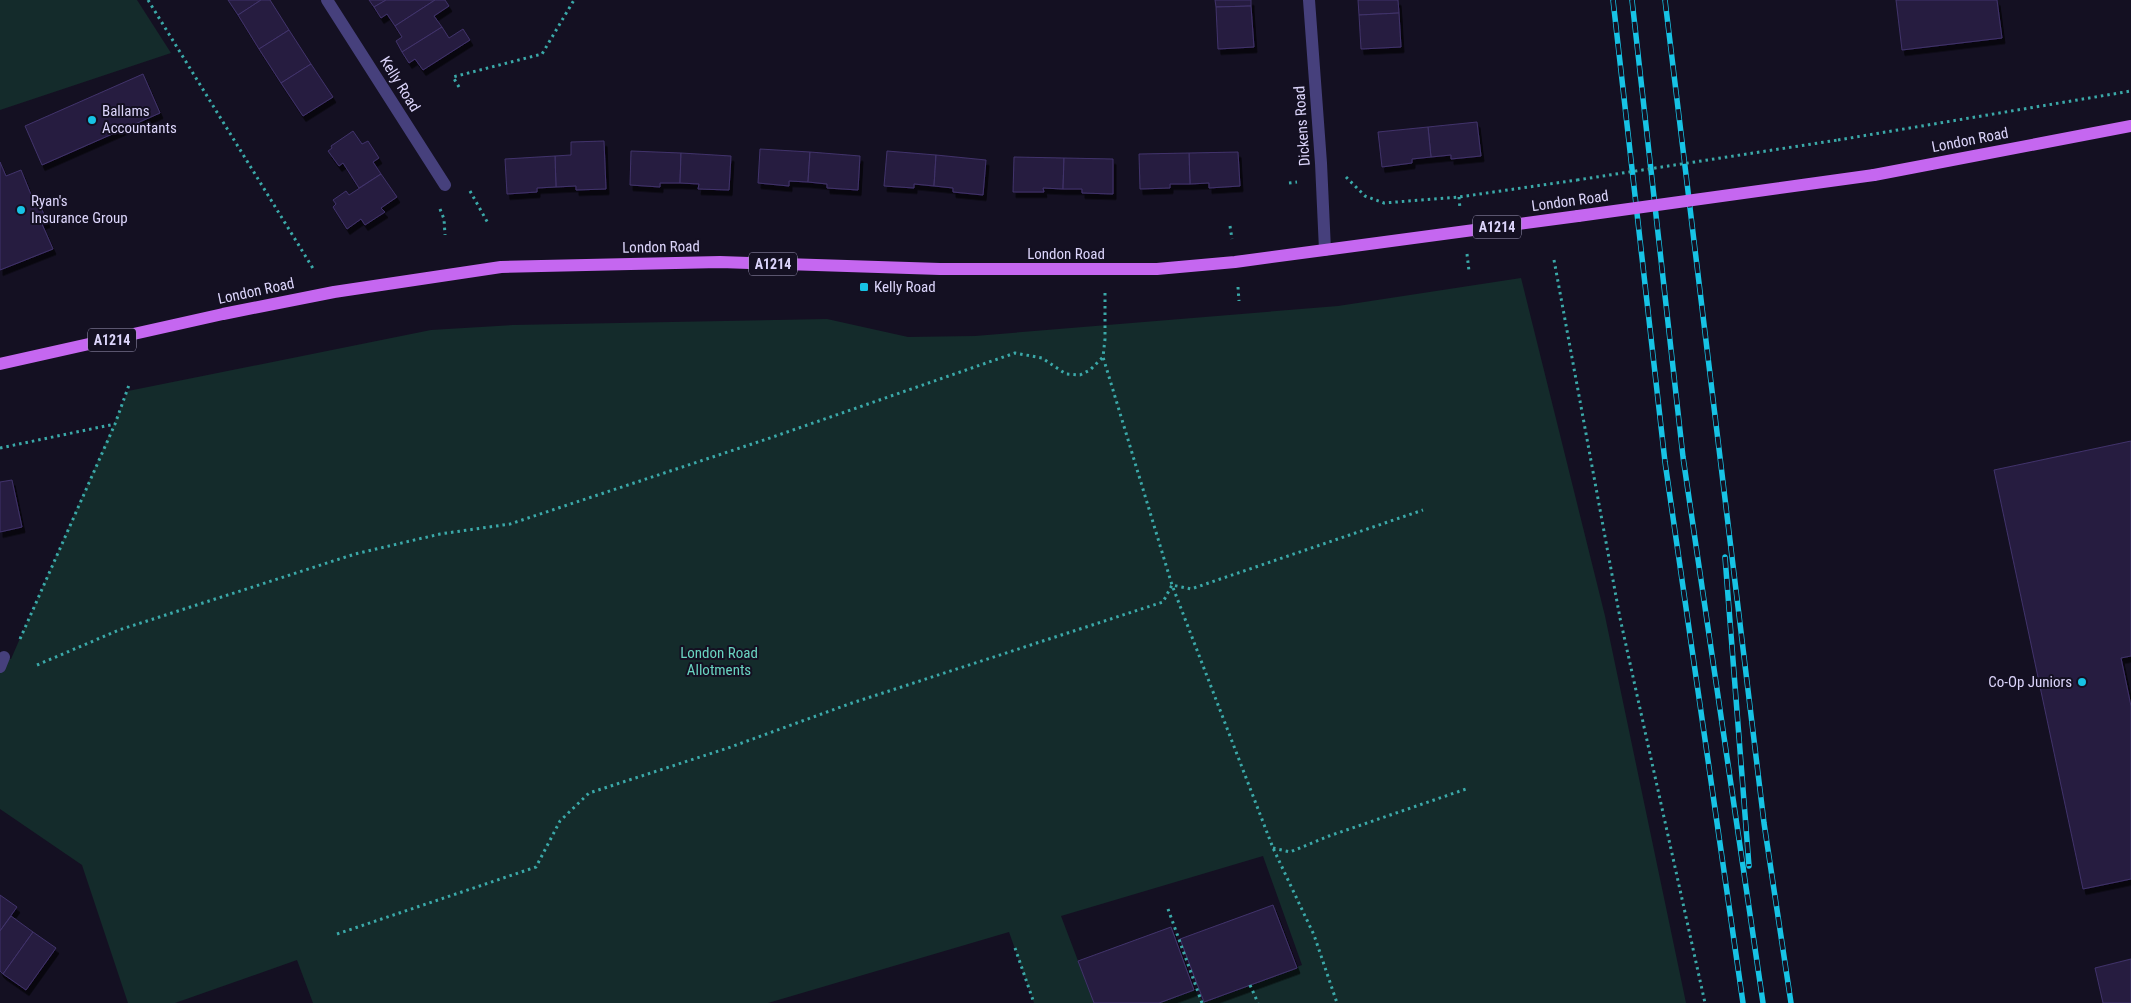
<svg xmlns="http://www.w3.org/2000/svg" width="2131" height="1003" viewBox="0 0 2131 1003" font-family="'Roboto Condensed',sans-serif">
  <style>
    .green { fill: #142b2b }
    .building { fill: #271e41; stroke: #41336b; filter: url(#shadow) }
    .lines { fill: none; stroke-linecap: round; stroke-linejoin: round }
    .path { stroke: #3ba9a9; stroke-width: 3; stroke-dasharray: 2.5 4; stroke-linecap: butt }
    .minor { stroke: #46407c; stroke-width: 12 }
    .major { stroke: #c567f0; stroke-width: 12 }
    .rail-casing { stroke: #17c3e5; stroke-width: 5.5 }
    .rail { stroke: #141022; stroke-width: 4; stroke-dasharray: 11; stroke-linecap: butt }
    .path-bridge { stroke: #3ba9a9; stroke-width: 3; stroke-dasharray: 2.5 4; stroke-linecap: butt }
    .major-bridge { stroke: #c567f0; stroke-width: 12 }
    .poi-dot { fill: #17c3e5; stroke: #141022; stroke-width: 2 }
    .labels { text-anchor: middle; stroke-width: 4; stroke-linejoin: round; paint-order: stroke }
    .shield { fill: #141022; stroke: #a09aba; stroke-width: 1 }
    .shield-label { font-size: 14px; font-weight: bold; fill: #dcd5fb }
    .street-label { font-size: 15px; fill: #dcd5fb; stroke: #141022 }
    .poi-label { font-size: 15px; fill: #dcd5fb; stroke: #141022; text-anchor: start }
    .park-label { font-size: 15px; fill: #69d3c0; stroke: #141022 }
  </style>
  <defs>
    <filter id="shadow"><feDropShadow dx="3" dy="5.5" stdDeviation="0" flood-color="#0009"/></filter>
  </defs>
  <rect width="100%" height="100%" fill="#141022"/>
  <g class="green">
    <polygon points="0,0 137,0 171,53 0,110"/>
    <polygon points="1521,278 1605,616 1686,1003 1159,1003 1194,990 1204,1002 1302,965 1263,856 1061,916 1094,1003 1034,1003 1009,932 768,1003 313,1003 297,960 175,1003 128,1003 82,865 0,809 0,667 4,657 11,659 128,391 431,330 513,325 827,319 908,337 975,336 1338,306"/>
  </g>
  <g class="building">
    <polygon points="228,0 261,0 238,15"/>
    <polygon points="261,0 270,0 289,30 259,49 238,15"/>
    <polygon points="369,0 386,0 374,7"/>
    <polygon points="386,0 435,0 395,26 387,14 381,18 374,7"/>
    <polygon points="435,0 445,0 449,6 434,16 442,27 402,52 396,41 402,37 395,26"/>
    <polygon points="1215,0 1251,0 1251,6 1216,7"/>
    <polygon points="1358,0 1398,0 1399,13 1359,15"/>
    <polygon points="1896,0 1997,0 2002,38 1902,50"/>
    <polygon points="1251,6 1254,47 1218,49 1216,7"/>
    <polygon points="1399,13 1401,47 1361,49 1359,15"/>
    <polygon points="442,27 449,38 463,29 470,40 423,70 415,59 409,63 402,52"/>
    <polygon points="289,30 311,64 281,83 259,49"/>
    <polygon points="311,64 333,97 303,116 281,83"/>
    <polygon points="143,74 160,113 42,165 25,126"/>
    <polygon points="1477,122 1481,156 1451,159 1451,155 1431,157 1428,127"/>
    <polygon points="1428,127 1431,157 1412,159 1412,163 1382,167 1378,132"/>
    <polygon points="353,131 362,144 368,141 379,158 373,162 381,174 359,188 343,163 339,166 328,151 332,148 331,146"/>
    <polygon points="604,141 606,189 576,190 576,186 556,187 555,156 571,155 571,142"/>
    <polygon points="760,149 810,152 808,182 789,181 789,186 758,183"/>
    <polygon points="631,151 681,153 680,183 660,183 660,187 630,185"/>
    <polygon points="887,151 936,155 934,186 914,184 914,188 884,186"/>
    <polygon points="810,152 860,156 858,190 827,188 827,184 808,182"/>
    <polygon points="1238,152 1240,186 1209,188 1209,183 1190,184 1189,153"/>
    <polygon points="681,153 731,156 729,190 698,189 699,184 680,183"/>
    <polygon points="1189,153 1190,184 1170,184 1170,188 1140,189 1139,154"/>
    <polygon points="936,155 986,160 983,195 953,192 953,188 934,186"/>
    <polygon points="555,156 556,187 537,188 537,192 507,194 505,159"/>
    <polygon points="1014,157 1064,158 1063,189 1043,188 1044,192 1013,192"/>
    <polygon points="1064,158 1113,159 1113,194 1082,193 1082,189 1063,189"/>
    <polygon points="0,162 6,176 21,170 32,197 36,195 47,222 42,224 53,249 0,270"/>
    <polygon points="381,174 397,197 381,208 385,212 365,225 361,219 347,229 333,207 336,204 333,200 346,191 349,195"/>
    <polygon points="2131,441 2131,656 2121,658 2131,706 2131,879 2083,889 1994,470"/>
    <polygon points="12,480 22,527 0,532 0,482"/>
    <polygon points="0,895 17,907 0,931"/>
    <polygon points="1273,905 1297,968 1204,1002 1180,939"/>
    <polygon points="11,916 33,932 3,974 0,971 0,931"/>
    <polygon points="1171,927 1194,990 1159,1003 1094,1003 1078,961"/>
    <polygon points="33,932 56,948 26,990 3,974"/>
    <polygon points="2131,959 2131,1003 2103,1003 2095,968"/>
  </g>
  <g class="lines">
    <g class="path">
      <polyline points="148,0 314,270"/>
      <polyline points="459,87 453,77 542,54 574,0"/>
      <polyline points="1838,140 2131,91"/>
      <polyline points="1346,177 1365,196 1384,203 1459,197 1577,180"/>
      <polyline points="1289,183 1297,182"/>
      <polyline points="470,191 489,225"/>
      <polyline points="1459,197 1460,209"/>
      <polyline points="440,209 444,219 445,235"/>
      <polyline points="1230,226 1232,239"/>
      <polyline points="1467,254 1469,271"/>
      <polyline points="1554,260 1620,618 1705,1003"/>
      <polyline points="1238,287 1239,301"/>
      <polyline points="1105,293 1105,339 1103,357 1172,585 1273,848 1314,935 1337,1003"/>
      <polyline points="0,448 115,424"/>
      <polyline points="20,639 115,424 129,385"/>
      <polyline points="37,665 119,630 355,554 440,534 510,524 767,439 1015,353 1042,358 1066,374 1080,375 1090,370 1103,357"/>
      <polyline points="1273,848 1290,852 1329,836 1469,788"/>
      <polyline points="1168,909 1202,1003"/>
      <polyline points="337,934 536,867 560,821 589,793 728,748 849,704 1163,602 1172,585 1191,589 1423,510"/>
      <polyline points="1015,948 1034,1003"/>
      <polyline points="1250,985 1258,1003"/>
    </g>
    <g class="minor">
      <polyline points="327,0 445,185"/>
      <polyline points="1309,0 1321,163 1325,250"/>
      <polyline points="0,667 4,657"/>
    </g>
    <g class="major">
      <polyline points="1874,175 2131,126"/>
      <polyline points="0,364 223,314 334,292 501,267 720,262 940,269 1157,269 1235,262 1578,216"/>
    </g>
    <g class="rail-casing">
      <g id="rail">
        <polyline points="1613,0 1665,462 1743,1003"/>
        <polyline points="1632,0 1683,457 1763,1003"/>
        <polyline points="1665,0 1764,823 1791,1003"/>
        <polyline points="1725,557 1749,866"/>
      </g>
    </g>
    <use href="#rail" class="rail"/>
    <polyline class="path-bridge" points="1577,180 1838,140"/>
    <polyline class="major-bridge" points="1578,216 1874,175"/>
  </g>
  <g class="poi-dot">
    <circle cx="92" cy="120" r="5"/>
    <circle cx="21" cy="210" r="5"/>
    <rect x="859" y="282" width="10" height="10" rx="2.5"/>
    <circle cx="2082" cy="682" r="5"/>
  </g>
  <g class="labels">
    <g class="shield">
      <rect x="1473" y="215.5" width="48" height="23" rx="4"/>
      <rect x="749" y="252.5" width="48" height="23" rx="4"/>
      <rect x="88" y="328.5" width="48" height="23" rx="4"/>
    </g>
    <g class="shield-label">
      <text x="1497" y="232">A1214</text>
      <text x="773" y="269">A1214</text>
      <text x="112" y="345">A1214</text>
    </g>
    <g class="street-label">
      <text transform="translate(400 84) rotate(58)" y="5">Kelly Road</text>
      <text transform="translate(1302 126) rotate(-94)" y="5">Dickens Road</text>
      <text transform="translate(1970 140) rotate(-11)" y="5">London Road</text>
      <text transform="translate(1570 201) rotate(-8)" y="5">London Road</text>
      <text transform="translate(661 247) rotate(-1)" y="5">London Road</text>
      <text x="1066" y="259">London Road</text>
      <text transform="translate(256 291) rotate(-12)" y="5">London Road</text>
    </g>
    <g class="poi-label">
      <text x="102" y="116">Ballams<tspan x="102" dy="17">Accountants</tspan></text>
      <text x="31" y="206">Ryan's<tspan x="31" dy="17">Insurance Group</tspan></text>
      <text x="874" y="292">Kelly Road</text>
      <text x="2072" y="687" text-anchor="end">Co-Op Juniors</text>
    </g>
    <g class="park-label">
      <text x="719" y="658">London Road<tspan x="719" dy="17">Allotments</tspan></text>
    </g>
  </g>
</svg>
